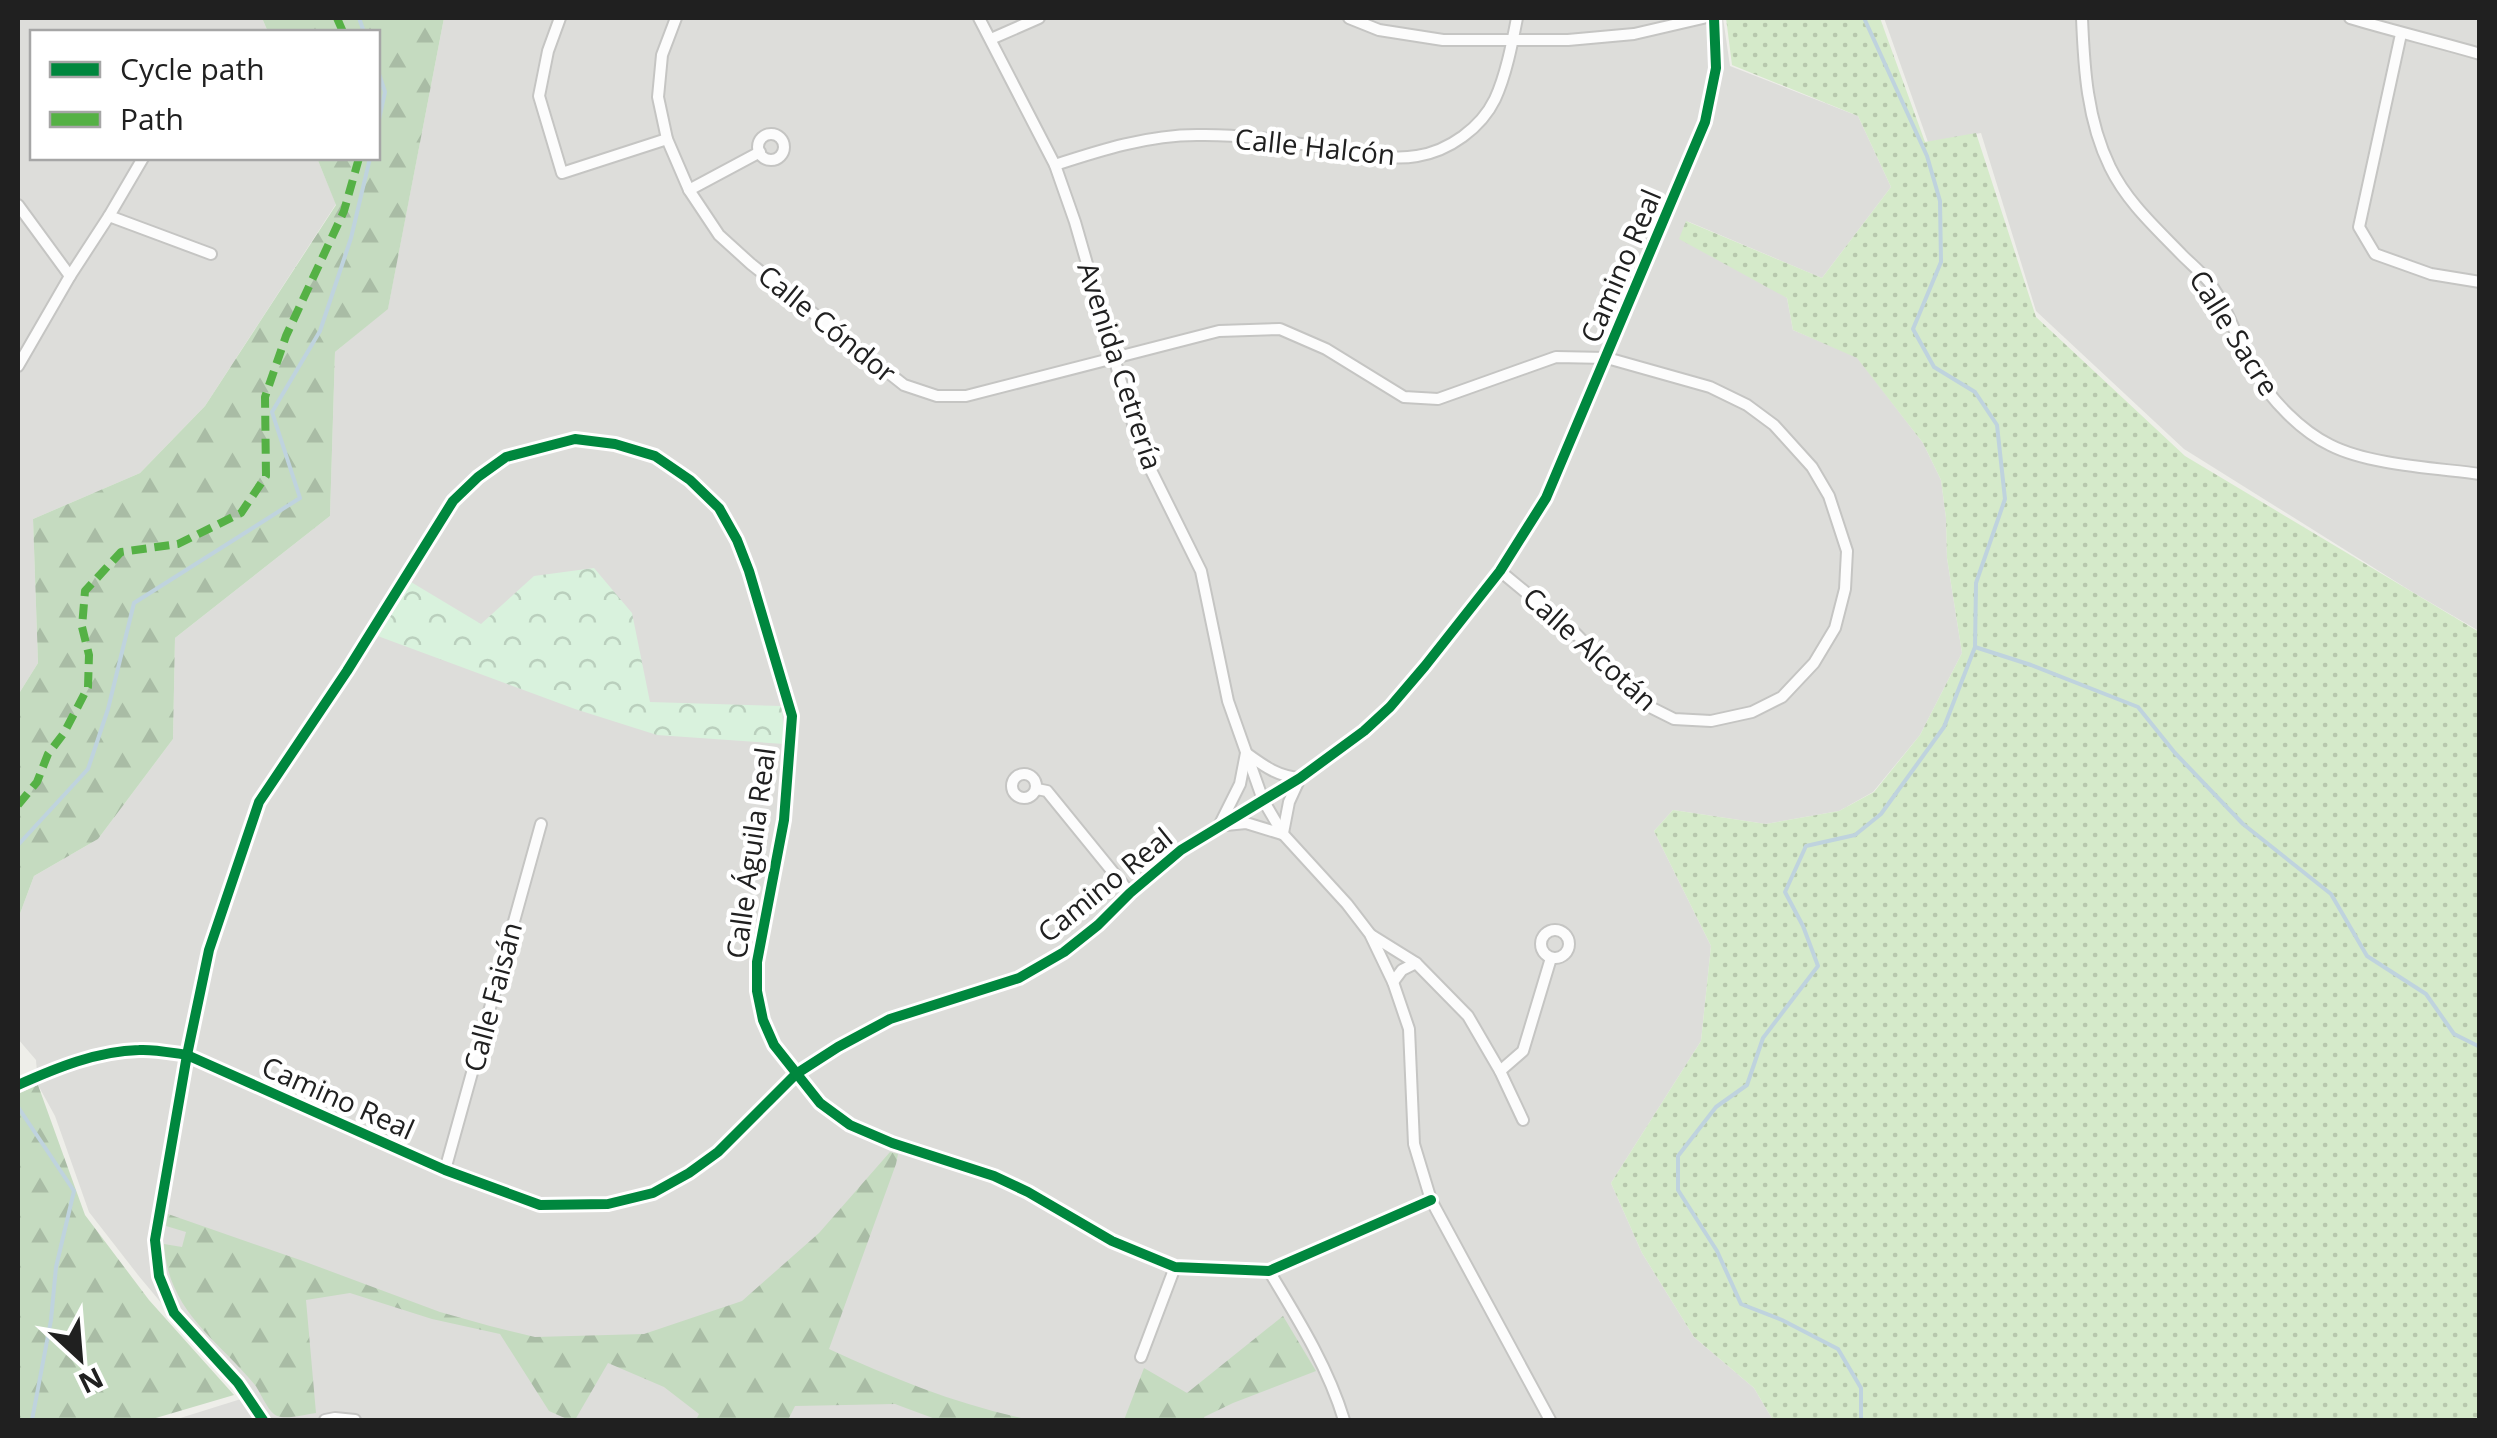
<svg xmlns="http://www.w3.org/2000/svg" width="2497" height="1438" viewBox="0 0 2497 1438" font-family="'Open Sans',sans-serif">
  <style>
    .residential { fill: #ddddda }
    .grass { fill: url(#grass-dots) }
    .forest { fill: url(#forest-firs) }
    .park { fill: url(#park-crowns) }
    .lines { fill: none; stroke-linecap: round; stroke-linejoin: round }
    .stream { stroke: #bfd3de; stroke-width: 4 }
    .minor-casing { stroke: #c5c5c3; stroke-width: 14 }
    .minor { stroke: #fcfcfc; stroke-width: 10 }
    .quiet { stroke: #55b145; stroke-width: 8; stroke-dasharray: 15 8; stroke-linecap: butt }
    .cycleway-casing { stroke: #fff; stroke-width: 16 }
    .cycleway { stroke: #00873e; stroke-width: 10 }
    .labels { text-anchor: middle; stroke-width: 9; stroke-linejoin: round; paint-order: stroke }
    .street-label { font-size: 28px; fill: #202020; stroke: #fff }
  </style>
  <defs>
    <pattern id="grass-dots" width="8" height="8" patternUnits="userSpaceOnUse" patternTransform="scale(2.5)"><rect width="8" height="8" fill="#d5eaca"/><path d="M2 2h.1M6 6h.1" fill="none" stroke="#b7c8ad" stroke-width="1.8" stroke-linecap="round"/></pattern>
    <pattern id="forest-firs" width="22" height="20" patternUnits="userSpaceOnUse" patternTransform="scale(2.5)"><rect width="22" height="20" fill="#c5dbc0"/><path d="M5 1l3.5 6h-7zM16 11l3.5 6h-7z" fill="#a9bca5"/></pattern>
    <pattern id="park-crowns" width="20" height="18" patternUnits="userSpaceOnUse" patternTransform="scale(2.5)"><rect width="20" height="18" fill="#d9f2dd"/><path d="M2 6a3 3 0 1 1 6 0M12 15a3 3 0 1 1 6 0" fill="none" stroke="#bacfbd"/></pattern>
  </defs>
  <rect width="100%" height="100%" fill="#eeeee9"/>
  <g class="residential">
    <polygon points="18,18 262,18 268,32 32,32 32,158 317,158 336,204 205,406 140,473 33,519 38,663 18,695"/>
    <polygon points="444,18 1723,18 1730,66 1858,116 1891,187 1822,278 1687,221 1787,298 1793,330 1857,357 1923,443 1941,480 1946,518 1947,558 1962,653 1920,735 1873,792 1839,811 1766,824 1673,810 1654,831 1711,946 1701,1041 1611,1183 1642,1253 1694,1337 1754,1388 1773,1420 174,1420 241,1399 138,1275 89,1212 55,1116 38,1085 36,1060 18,1039 18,919 34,876 98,839 173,739 175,638 330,516 335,352 388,308"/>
    <polygon points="1884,18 2479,18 2479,631 2414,593 2184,449 2036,311 1981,133 1928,142"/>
  </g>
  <polygon class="grass" points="1726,18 1880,18 1925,142 1976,133 2036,317 2185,456 2479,632 2479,1420 1773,1420 1754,1388 1694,1337 1642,1253 1611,1183 1701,1041 1711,946 1654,831 1673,810 1766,824 1839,811 1874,792 1920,735 1962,653 1947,558 1946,518 1941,480 1923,443 1857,358 1793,330 1787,298 1679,239 1686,221 1822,278 1891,187 1858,116 1732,65"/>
  <g class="forest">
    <polygon points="262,18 444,18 388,309 335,352 330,516 175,638 173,739 98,839 34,876 18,919 18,695 38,663 33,519 140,473 205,406 336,205 317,158 378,158 378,32 268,32"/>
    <polygon points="38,1085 85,1215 149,1300 234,1395 149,1420 18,1420 18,1094"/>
    <path d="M890 1152 898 1154 896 1164 829 1349C894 1379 961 1406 1031 1420H938L895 1404 795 1406 788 1420H696L699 1414 664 1387 608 1363 575 1420H569L549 1411 500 1334 432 1319 350 1293 306 1300 316 1413C306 1414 287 1420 277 1416 268 1412 261 1393 255 1385 216 1338 168 1311 164 1244L182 1247 186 1232 166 1226 168 1214 303 1261 440 1312 490 1326 535 1337 644 1334 742 1301 819 1233Z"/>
    <polygon points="1283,1316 1316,1371 1233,1403 1204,1417 1205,1420 1124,1420 1144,1368 1187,1393"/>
  </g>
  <polygon class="park" points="594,568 632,613 650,702 782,706 784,744 657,735 575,709 375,635 411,582 481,624 534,576"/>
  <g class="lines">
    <g class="stream">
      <polyline points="359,18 364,32"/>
      <polyline points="378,71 385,92 378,124"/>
      <polyline points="1975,647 2031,665 2138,707 2175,753 2243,824 2331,894 2367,956 2426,994 2454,1034 2480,1047"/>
      <polyline points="18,845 88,769 108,709 134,603 300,498 272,412 320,331 351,238 370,158"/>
      <polyline points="18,1107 74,1191 56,1267 51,1320 32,1420"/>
      <polyline points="1861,1420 1861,1388 1838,1349 1782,1320 1741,1304 1717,1251 1678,1190 1678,1156 1716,1107 1747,1085 1763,1038 1818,966 1803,926 1785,892 1806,846 1855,835 1881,814 1944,727 1975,647 1976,583 2005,499 1997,425 1975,392 1934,367 1913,329 1941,262 1940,201 1927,156 1864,18"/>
    </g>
    <g class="minor-casing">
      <g id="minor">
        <polyline points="560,18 548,51 539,96 562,173 667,139"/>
        <polyline points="676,18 662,55 658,97 667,139 689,190 719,235 751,264 904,385 937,396 966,396 1219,331 1280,329 1326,349 1404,397 1438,399 1556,357 1607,358 1710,387 1747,405 1774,425 1812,467 1829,496 1847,551 1845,589 1835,628 1814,663 1782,697 1752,712 1711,721 1674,719 1646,705 1575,633 1500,571"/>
        <polyline points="979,18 1055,165 1075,222 1140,448 1201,571 1228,701 1263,800 1283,834 1347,904 1370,934 1393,982 1409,1029 1414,1144 1431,1200 1550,1420"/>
        <polyline points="1349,18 1379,30 1443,40 1568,40 1634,34 1703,18"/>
        <path d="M2082 18C2084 68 2087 120 2110 167 2127 202 2155 227 2182 255 2191 264 2201 272 2209 282 2229 309 2237 342 2254 371 2271 400 2300 430 2330 445 2369 465 2436 468 2480 474"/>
        <path d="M2350 18C2393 31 2436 41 2480 54"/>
        <polyline points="2401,34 2359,227 2375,254 2431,274 2480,282"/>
        <polyline points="991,39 1039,18"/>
        <circle cx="771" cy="147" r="13"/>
        <path d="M1055 165C1101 150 1148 135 1197 135 1243 134 1289 142 1334 149 1361 153 1390 161 1417 156 1449 151 1481 128 1495 99 1506 75 1512 44 1517 18"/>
        <polyline points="689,190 760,152"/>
        <polyline points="18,205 70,276 18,366"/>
        <polyline points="109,216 211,254"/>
        <polyline points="70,276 109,216 143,158"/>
        <circle cx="1024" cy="786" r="12"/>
        <polyline points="1037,789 1047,791 1130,893"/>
        <path d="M1220 824 1240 784 1246 753C1264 766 1277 776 1300 778"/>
        <polyline points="1226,825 1246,823 1282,834"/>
        <polyline points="1283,833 1289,802 1300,778"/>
        <circle cx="1555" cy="944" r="14"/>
        <polyline points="1371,935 1416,963 1402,970 1393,982"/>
        <polyline points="1416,963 1468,1016 1500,1071 1523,1120"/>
        <polyline points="1500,1071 1523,1051 1551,958"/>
        <path d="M18 1085C56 1068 97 1051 139 1050 155 1049 172 1053 187 1055L445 1170 540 1205 608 1204 653 1193 689 1173 718 1152 796 1074 838 1047 890 1019 1019 978 1064 952 1098 925 1130 893 1181 850 1300 778 1364 731 1390 707 1425 666 1500 571 1546 498 1705 122 1716 68 1714 18"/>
        <polyline points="445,1170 541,824"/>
        <path d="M1269 1271C1298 1319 1328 1367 1344 1420"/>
        <polyline points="1141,1357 1175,1267"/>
        <polyline points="263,1420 238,1383 174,1313 159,1276 155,1240 187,1055 209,950 259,802 347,671 453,501 478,477 506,457 575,439 615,444 655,456 690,480 719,508 737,540 749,571 792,716 784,820 757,962 757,991 763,1020 774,1045 820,1103 850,1125 892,1143 994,1176 1028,1192 1112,1241 1175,1267 1269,1271 1431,1200"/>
        <polyline points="325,1420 335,1418 355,1420"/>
      </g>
    </g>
    <use href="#minor" class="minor"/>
    <g class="quiet">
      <polyline points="337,18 343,32"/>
      <polyline points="18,805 37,782 48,754 64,733 88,687 89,655 82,627 85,591 121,552 178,544 241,513 266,476 265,397 286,336 344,211 359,158"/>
    </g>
    <g class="cycleway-casing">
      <g id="cycleway">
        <path d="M18 1085C56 1068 97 1051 139 1050 155 1049 172 1053 187 1055L445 1170 540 1205 608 1204 653 1193 689 1173 718 1152 796 1074 838 1047 890 1019 1019 978 1064 952 1098 925 1130 893 1181 850 1300 778 1364 731 1390 707 1425 666 1500 571 1546 498 1705 122 1716 68 1714 18"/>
        <polyline points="263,1420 238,1383 174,1313 159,1276 155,1240 187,1055 209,950 259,802 347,671 453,501 478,477 506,457 575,439 615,444 655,456 690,480 719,508 737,540 749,571 792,716 784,820 757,962 757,991 763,1020 774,1045 820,1103 850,1125 892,1143 994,1176 1028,1192 1112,1241 1175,1267 1269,1271 1431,1200"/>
      </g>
    </g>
    <use href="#cycleway" class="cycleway"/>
  </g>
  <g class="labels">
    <g class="street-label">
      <text transform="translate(1315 147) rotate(6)" y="10">Calle Halcón</text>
      <text transform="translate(1621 266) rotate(-67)" y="10">Camino Real</text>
      <text transform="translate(827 324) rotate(39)" y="10">Calle Cóndor</text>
      <text transform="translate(2234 333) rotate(58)" y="10">Calle Sacre</text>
      <text transform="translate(1120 366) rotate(72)" y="10">Avenida Cetrería</text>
      <text transform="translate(1590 649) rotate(42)" y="10">Calle Alcotán</text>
      <text transform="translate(751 853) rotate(-82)" y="10">Calle Águila Real</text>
      <text transform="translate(1105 885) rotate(-39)" y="10">Camino Real</text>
      <text transform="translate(493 997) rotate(-75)" y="10">Calle Faisán</text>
      <text transform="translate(338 1098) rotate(24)" y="10">Camino Real</text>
    </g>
  </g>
  <rect width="2497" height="1438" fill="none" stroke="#202020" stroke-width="40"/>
  <rect x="30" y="30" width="350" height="130" fill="#ffffff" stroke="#a6a6a6" stroke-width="2.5"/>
  <rect x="50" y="62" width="50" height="15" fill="#00873e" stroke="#a6a6a6" stroke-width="2.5"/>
  <text x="120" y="80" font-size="30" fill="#202020">Cycle path</text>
  <rect x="50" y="112" width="50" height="15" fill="#55b145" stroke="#a6a6a6" stroke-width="2.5"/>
  <text x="120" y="130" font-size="30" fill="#202020">Path</text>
  <g transform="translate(80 1358) rotate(154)" stroke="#ffffff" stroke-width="8" paint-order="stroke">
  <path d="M0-8L18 38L0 25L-18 38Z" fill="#202020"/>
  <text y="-15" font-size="28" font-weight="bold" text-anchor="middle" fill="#202020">N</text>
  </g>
</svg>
